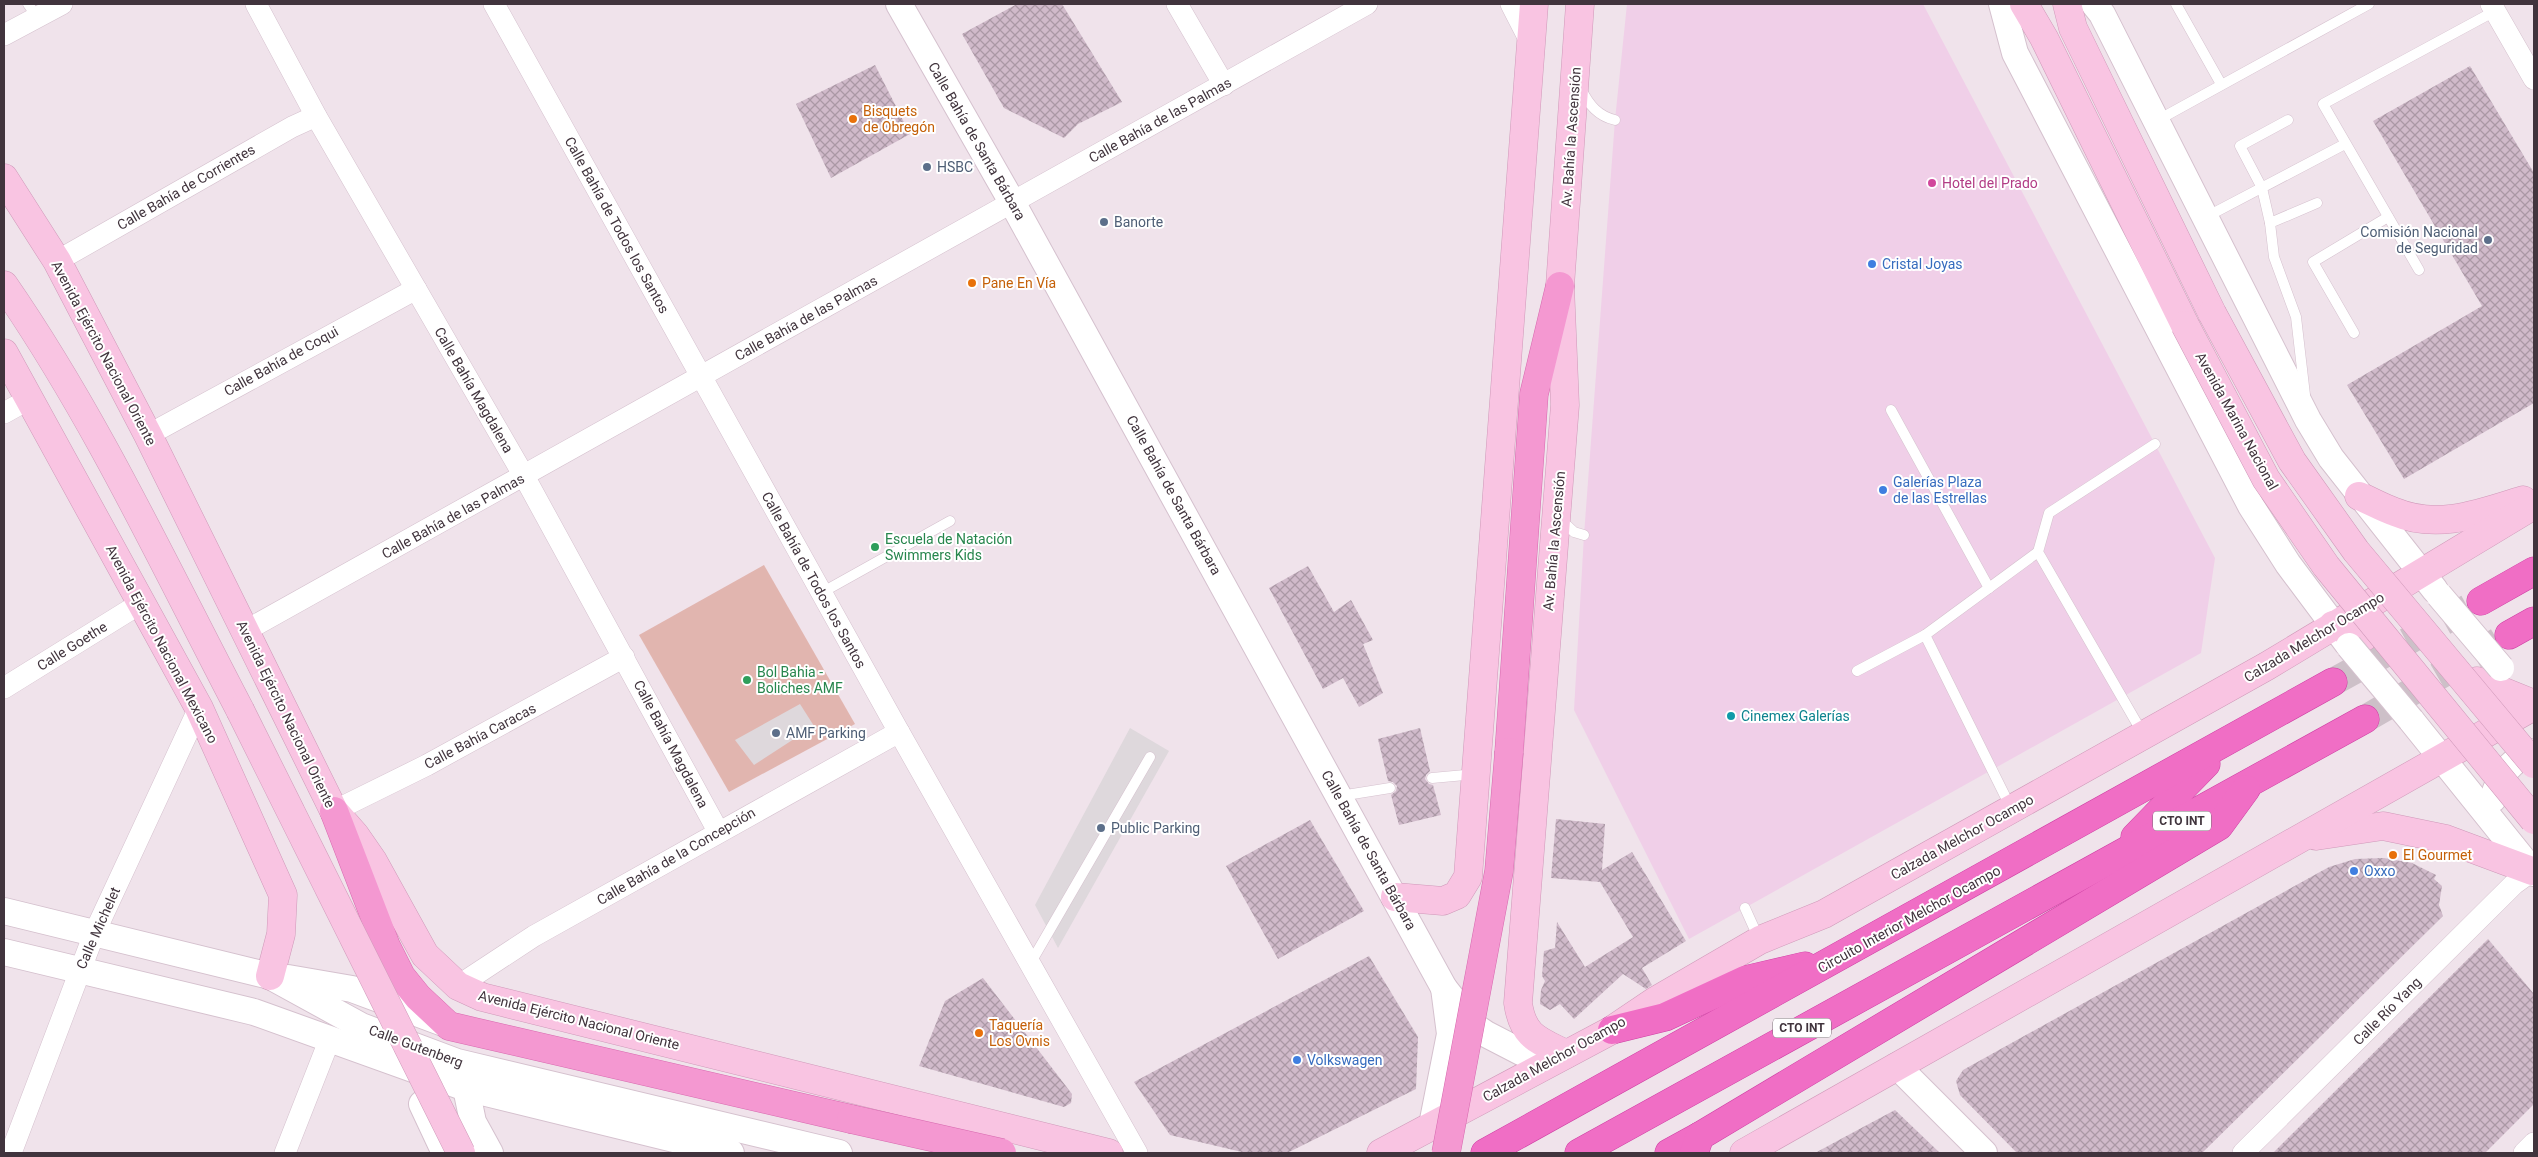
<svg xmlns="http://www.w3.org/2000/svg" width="2538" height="1157" viewBox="0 0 2538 1157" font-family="Roboto,sans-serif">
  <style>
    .commercial { fill: #f0cfe8 }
    .pitch { fill: #e1b5af }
    .parking { fill: #ded8dc }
    .building { fill: url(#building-cross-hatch) }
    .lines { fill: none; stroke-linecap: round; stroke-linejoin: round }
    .motorway-tunnel { stroke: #cdc0c8; stroke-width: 28; stroke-dasharray: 28 14; stroke-linecap: butt }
    .service-casing { stroke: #d5c1ce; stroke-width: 11 }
    .minor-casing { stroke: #d5c1ce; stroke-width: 22 }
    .tertiary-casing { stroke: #d5c1ce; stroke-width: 28 }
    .secondary-casing { stroke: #cf99b9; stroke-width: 29 }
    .primary-casing { stroke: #d76aaf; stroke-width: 29 }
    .motorway-casing { stroke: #cd40a3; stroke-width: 29 }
    .service { stroke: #fff; stroke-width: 10 }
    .minor { stroke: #fff; stroke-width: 21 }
    .tertiary { stroke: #fff; stroke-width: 26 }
    .secondary { stroke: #f9c4e2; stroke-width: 28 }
    .primary { stroke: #f498d1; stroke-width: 28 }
    .motorway { stroke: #f06ec5; stroke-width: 28 }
    .tertiary-bridge-casing { stroke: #d5c1ce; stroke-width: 28; stroke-linecap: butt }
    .secondary-bridge-casing { stroke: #cf99b9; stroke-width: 29; stroke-linecap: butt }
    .primary-bridge-casing { stroke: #d76aaf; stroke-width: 29; stroke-linecap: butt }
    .tertiary-bridge { stroke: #fff; stroke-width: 26 }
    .secondary-bridge { stroke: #f9c4e2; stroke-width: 28 }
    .primary-bridge { stroke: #f498d1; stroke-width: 28 }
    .food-dot { fill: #e8710a; stroke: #fff; stroke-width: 2 }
    .service-dot { fill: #5c6f8a; stroke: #fff; stroke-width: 2 }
    .hotel-dot { fill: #d1479c; stroke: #fff; stroke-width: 2 }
    .shop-dot { fill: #3f7fe0; stroke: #fff; stroke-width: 2 }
    .leisure-dot { fill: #2e9e5b; stroke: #fff; stroke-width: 2 }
    .culture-dot { fill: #0f9aa8; stroke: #fff; stroke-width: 2 }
    .labels { text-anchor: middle; stroke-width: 4; stroke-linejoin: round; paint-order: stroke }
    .shield { fill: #fff; stroke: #7a7177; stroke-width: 1 }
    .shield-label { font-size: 12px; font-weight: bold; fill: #41343d }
    .food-label { font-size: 14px; fill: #c56008; stroke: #fff; text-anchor: start }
    .street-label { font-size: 14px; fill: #41343d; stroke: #fff }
    .service-label { font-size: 14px; fill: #4e5e75; stroke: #fff; text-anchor: start }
    .hotel-label { font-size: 14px; fill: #b23c85; stroke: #fff; text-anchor: start }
    .shop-label { font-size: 14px; fill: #366cbe; stroke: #fff; text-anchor: start }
    .leisure-label { font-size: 14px; fill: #27864d; stroke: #fff; text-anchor: start }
    .culture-label { font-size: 14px; fill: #0d838f; stroke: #fff; text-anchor: start }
  </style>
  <defs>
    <pattern id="building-cross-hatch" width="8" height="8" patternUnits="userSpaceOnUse" patternTransform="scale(1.25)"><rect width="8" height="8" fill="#d0baca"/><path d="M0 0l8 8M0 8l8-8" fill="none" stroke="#aa98a5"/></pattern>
  </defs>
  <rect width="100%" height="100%" fill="#f0e3eb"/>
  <polygon class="commercial" points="1627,4 1923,4 2215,558 2201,653 1689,939 1574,710 1584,535 1615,120"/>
  <polygon class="pitch" points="764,565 855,724 729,792 639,635"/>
  <g class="parking">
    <polygon points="800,704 814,726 754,765 735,740"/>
    <polygon points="1130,728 1169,751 1058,948 1035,905"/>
  </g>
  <g class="building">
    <polygon points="1017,4 1062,4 1122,102 1078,124 1064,138 1004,108 962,34"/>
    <polygon points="875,65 910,134 831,178 796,104"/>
    <polygon points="2470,66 2534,173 2534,403 2404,479 2347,385 2482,306 2373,121"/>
    <polygon points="1308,566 1334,612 1351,600 1373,640 1363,644 1383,693 1359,707 1343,678 1323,689 1269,588"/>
    <polygon points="1420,728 1430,771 1426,775 1425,779 1429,784 1433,785 1441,815 1399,825 1391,795 1396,791 1397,786 1393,782 1388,781 1378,739"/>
    <polygon points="1556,819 1605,824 1602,870 1632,852 1686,941 1642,968 1652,985 1646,989 1623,974 1574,1019 1560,1004 1550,1010 1540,1004 1541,990 1545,981 1542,976 1544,951 1555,948 1557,922 1585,967 1633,937 1600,882 1551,878"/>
    <polygon points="1310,820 1364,911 1278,959 1226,866"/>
    <polygon points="2384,858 2412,863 2436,875 2434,879 2442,886 2439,905 2443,916 2202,1153 2017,1153 1960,1095 1956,1081 1963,1070 2329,867 2355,859"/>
    <polygon points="2488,939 2534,994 2534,1104 2485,1153 2273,1153"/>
    <polygon points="1369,956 1418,1037 1416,1089 1287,1153 1246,1153 1170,1135 1134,1082"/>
    <polygon points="983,978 1072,1094 1071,1103 1064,1107 919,1066 945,1001"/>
    <polygon points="1895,1110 1940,1153 1815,1153 1852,1133"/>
  </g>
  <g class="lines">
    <g class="motorway-tunnel">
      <polyline points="2333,682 2481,601"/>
      <polyline points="2365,719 2509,635"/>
    </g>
    <g class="service-casing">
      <g id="service">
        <polyline points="28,4 37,17"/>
        <polyline points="2176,4 2221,84"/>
        <path d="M1581 89C1589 105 1598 116 1615 120"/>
        <polyline points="2158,120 2369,4"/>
        <polyline points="2288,120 2240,146 2262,188 2270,223 2317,203"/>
        <polyline points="2206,217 2345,144"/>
        <polyline points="2270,223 2274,257 2296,317 2305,395"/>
        <polyline points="2419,270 2323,104 2495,11"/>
        <polyline points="2354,333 2313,262 2388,217"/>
        <polyline points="1891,410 1989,588"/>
        <polyline points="1561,520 1574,532 1584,535"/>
        <polyline points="821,593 950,521"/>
        <polyline points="1925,635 2011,808"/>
        <polyline points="1857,671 1925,635 2038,552"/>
        <polyline points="2143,734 2038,552 2049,513 2155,444"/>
        <polyline points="1432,778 1476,774"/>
        <polyline points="1340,796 1390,788"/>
        <polyline points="1745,908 1759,939"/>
        <polyline points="1030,964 1150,757"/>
      </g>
    </g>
    <g class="minor-casing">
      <g id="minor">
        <polyline points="256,4 316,116 524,476 718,831"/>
        <polyline points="494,4 899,732 1137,1153"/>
        <polyline points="1177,4 1224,85"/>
        <polyline points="1511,4 1531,43"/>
        <polyline points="2491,4 2534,79"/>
        <polyline points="4,35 62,4"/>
        <polyline points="57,261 292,127 316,116"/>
        <polyline points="4,413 29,399"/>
        <polyline points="148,435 416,289"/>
        <polyline points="245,631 1367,4"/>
        <polyline points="4,688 141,603"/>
        <polyline points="334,811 427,765 624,657"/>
        <polyline points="458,986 534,936 899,732"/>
        <polyline points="11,1153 94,934 199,708"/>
        <polyline points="285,1153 329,1041"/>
        <polyline points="2243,1153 2514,884 2532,871"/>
        <polyline points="2524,1153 2534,1143"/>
      </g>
    </g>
    <g class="tertiary-casing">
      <g id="tertiary">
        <polyline points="899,4 1012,202 1444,988 1474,1026 1486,1034 1546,1065"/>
        <polyline points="2002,4 2015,53 2251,506 2288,564 2347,643"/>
        <polyline points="2094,4 2102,14 2308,420 2331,458 2435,590"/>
        <polyline points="2411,720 2534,873"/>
        <path d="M2493 799C2499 776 2510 759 2534 752"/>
        <polyline points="4,911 270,976 361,1026 457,1062 839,1153"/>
        <polyline points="4,952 254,1012 466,1088 731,1153"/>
        <polyline points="288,978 352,989 446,1024"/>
        <polyline points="1897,1066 1984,1153"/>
        <polyline points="466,1088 473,1122 490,1153"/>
        <polyline points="422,1104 445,1153"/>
        <polyline points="1432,1125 1450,1034 1444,988"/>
      </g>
    </g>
    <g class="secondary-casing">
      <g id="secondary">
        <polyline points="2024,4 2044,38 2185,325"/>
        <polyline points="2067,4 2073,28 2212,313"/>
        <polyline points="4,178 57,261 148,435 334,811 355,835 373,861 425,955 458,986 482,997 1109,1153"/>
        <path d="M4 285C96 418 165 567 240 710"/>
        <polyline points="4,353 199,708 283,895 281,934 270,976"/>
        <path d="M2359 496C2371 501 2383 508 2395 512 2438 530 2481 513 2523 500"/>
        <polyline points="2333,625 2364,637"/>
        <polyline points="2477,681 2534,704"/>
        <polyline points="2316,836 2383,826 2446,839 2532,871"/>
        <polyline points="1395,897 1443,901 1457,895 1468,877 1534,4"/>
        <path d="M1566 1054C1538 1040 1523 1037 1518 1003L1565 405 1560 286 1580 4"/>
        <polyline points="1381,1153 1612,1030 1655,1001 1760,940 1824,914 2267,666 2534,505"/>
        <polyline points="1744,1153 2534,706"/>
      </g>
    </g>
    <g class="primary-casing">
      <g id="primary">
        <polyline points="1509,752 1534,394 1560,286"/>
        <polyline points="334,811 386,946 401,976 418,997 449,1026 851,1119"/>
      </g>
    </g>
    <g class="motorway-casing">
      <g id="motorway">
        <polyline points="2481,601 2534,571"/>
        <polyline points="2509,635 2534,621"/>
        <polyline points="2135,837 2206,764"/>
        <polyline points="1612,1030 1665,1017 1745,980 1805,966"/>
        <polyline points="1485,1153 2333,682"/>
        <polyline points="1579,1153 2365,719"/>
        <polyline points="1669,1153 1700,1136"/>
        <polyline points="1694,1153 1700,1136 2219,826 2246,789"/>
      </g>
    </g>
    <use href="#service" class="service"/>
    <use href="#minor" class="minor"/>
    <use href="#tertiary" class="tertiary"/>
    <use href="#secondary" class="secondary"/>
    <use href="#primary" class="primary"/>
    <use href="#motorway" class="motorway"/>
    <g class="tertiary-bridge-casing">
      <g id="tertiary-bridge">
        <polyline points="2439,595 2501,668"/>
        <polyline points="2349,646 2411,720"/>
      </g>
    </g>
    <g class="secondary-bridge-casing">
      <g id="secondary-bridge">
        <polyline points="2212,313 2292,461 2356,551 2534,764"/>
        <polyline points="2185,325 2266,479 2326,566 2534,820"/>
        <polyline points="240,710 461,1153"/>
      </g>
    </g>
    <g class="primary-bridge-casing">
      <g id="primary-bridge">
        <polyline points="851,1119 1002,1153"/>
        <polyline points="1446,1153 1499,871 1509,752"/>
      </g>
    </g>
    <use href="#tertiary-bridge" class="tertiary-bridge"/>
    <use href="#secondary-bridge" class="secondary-bridge"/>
    <use href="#primary-bridge" class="primary-bridge"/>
  </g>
  <g class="food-dot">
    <circle cx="853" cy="119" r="5"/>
    <circle cx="972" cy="283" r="5"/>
    <circle cx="2393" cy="855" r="5"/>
    <circle cx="979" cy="1033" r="5"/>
  </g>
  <g class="service-dot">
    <circle cx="927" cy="167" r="5"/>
    <circle cx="1104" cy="222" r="5"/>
    <circle cx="2488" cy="240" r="5"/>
    <circle cx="776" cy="733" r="5"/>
    <circle cx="1101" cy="828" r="5"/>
  </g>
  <circle class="hotel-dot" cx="1932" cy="183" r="5"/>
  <g class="shop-dot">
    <circle cx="1872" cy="264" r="5"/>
    <circle cx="1883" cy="490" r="5"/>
    <circle cx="2354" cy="871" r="5"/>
    <circle cx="1297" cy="1060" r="5"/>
  </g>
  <g class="leisure-dot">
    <circle cx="875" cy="547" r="5"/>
    <circle cx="747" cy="680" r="5"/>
  </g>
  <circle class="culture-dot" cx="1731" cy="716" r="5"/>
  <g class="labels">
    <g class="shield">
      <rect x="2153" y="811.5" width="58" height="19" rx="4"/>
      <rect x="1773" y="1018.5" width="58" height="19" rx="4"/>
    </g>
    <g class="shield-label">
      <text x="2182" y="825">CTO INT</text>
      <text x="1802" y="1032">CTO INT</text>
    </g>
    <g class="food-label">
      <text x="863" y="116">Bisquets<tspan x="863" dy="16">de Obregón</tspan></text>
      <text x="982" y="288">Pane En Vía</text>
      <text x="2403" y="860">El Gourmet</text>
      <text x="989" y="1030">Taquería<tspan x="989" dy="16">Los Ovnis</tspan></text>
    </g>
    <g class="street-label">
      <text transform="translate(1160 120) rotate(-29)" y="5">Calle Bahía de las Palmas</text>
      <text transform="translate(1571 137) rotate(-86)" y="5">Av. Bahía la Ascensión</text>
      <text transform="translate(977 141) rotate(60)" y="5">Calle Bahía de Santa Bárbara</text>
      <text transform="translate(186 187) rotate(-30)" y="5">Calle Bahía de Corrientes</text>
      <text transform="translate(617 225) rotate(61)" y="5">Calle Bahía de Todos los Santos</text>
      <text transform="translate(806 318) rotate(-29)" y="5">Calle Bahía de las Palmas</text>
      <text transform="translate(104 353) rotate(62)" y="5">Avenida Ejército Nacional Oriente</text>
      <text transform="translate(281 361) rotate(-29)" y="5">Calle Bahía de Coqui</text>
      <text transform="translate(474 390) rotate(60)" y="5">Calle Bahía Magdalena</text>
      <text transform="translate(2237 421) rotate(61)" y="5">Avenida Marina Nacional</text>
      <text transform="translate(1174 495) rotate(61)" y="5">Calle Bahía de Santa Bárbara</text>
      <text transform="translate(453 516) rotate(-29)" y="5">Calle Bahía de las Palmas</text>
      <text transform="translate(1554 541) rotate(-85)" y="5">Av. Bahía la Ascensión</text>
      <text transform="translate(814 580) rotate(61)" y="5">Calle Bahía de Todos los Santos</text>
      <text transform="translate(2314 637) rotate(-31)" y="5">Calzada Melchor Ocampo</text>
      <text transform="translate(162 644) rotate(62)" y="5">Avenida Ejército Nacional Mexicano</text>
      <text transform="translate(72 646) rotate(-32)" y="5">Calle Goethe</text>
      <text transform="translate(286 714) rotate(64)" y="5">Avenida Ejército Nacional Oriente</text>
      <text transform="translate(480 736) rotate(-28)" y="5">Calle Bahía Caracas</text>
      <text transform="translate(671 744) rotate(62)" y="5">Calle Bahía Magdalena</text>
      <text transform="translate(1962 837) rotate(-29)" y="5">Calzada Melchor Ocampo</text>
      <text transform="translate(1369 850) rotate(61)" y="5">Calle Bahía de Santa Bárbara</text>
      <text transform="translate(676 856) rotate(-30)" y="5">Calle Bahía de la Concepción</text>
      <text transform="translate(1909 919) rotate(-29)" y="5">Circuito Interior Melchor Ocampo</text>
      <text transform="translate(98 928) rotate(-66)" y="5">Calle Michelet</text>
      <text transform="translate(2387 1011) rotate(-45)" y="5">Calle Río Yang</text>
      <text transform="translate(579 1020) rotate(14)" y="5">Avenida Ejército Nacional Oriente</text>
      <text transform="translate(416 1046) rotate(20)" y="5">Calle Gutenberg</text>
      <text transform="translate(1554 1059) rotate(-29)" y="5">Calzada Melchor Ocampo</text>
    </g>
    <g class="service-label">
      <text x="937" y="172">HSBC</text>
      <text x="1114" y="227">Banorte</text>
      <text x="2478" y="237" text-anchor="end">Comisión Nacional<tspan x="2478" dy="16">de Seguridad</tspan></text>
      <text x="786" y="738">AMF Parking</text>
      <text x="1111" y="833">Public Parking</text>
    </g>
    <g class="hotel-label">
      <text x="1942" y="188">Hotel del Prado</text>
    </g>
    <g class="shop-label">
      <text x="1882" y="269">Cristal Joyas</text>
      <text x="1893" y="487">Galerías Plaza<tspan x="1893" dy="16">de las Estrellas</tspan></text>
      <text x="2364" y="876">Oxxo</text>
      <text x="1307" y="1065">Volkswagen</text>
    </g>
    <g class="leisure-label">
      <text x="885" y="544">Escuela de Natación<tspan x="885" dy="16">Swimmers Kids</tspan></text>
      <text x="757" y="677">Bol Bahia -<tspan x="757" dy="16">Boliches AMF</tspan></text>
    </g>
    <g class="culture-label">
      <text x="1741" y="721">Cinemex Galerías</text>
    </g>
  </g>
  <rect width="2538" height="1157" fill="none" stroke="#41343d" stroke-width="10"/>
</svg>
